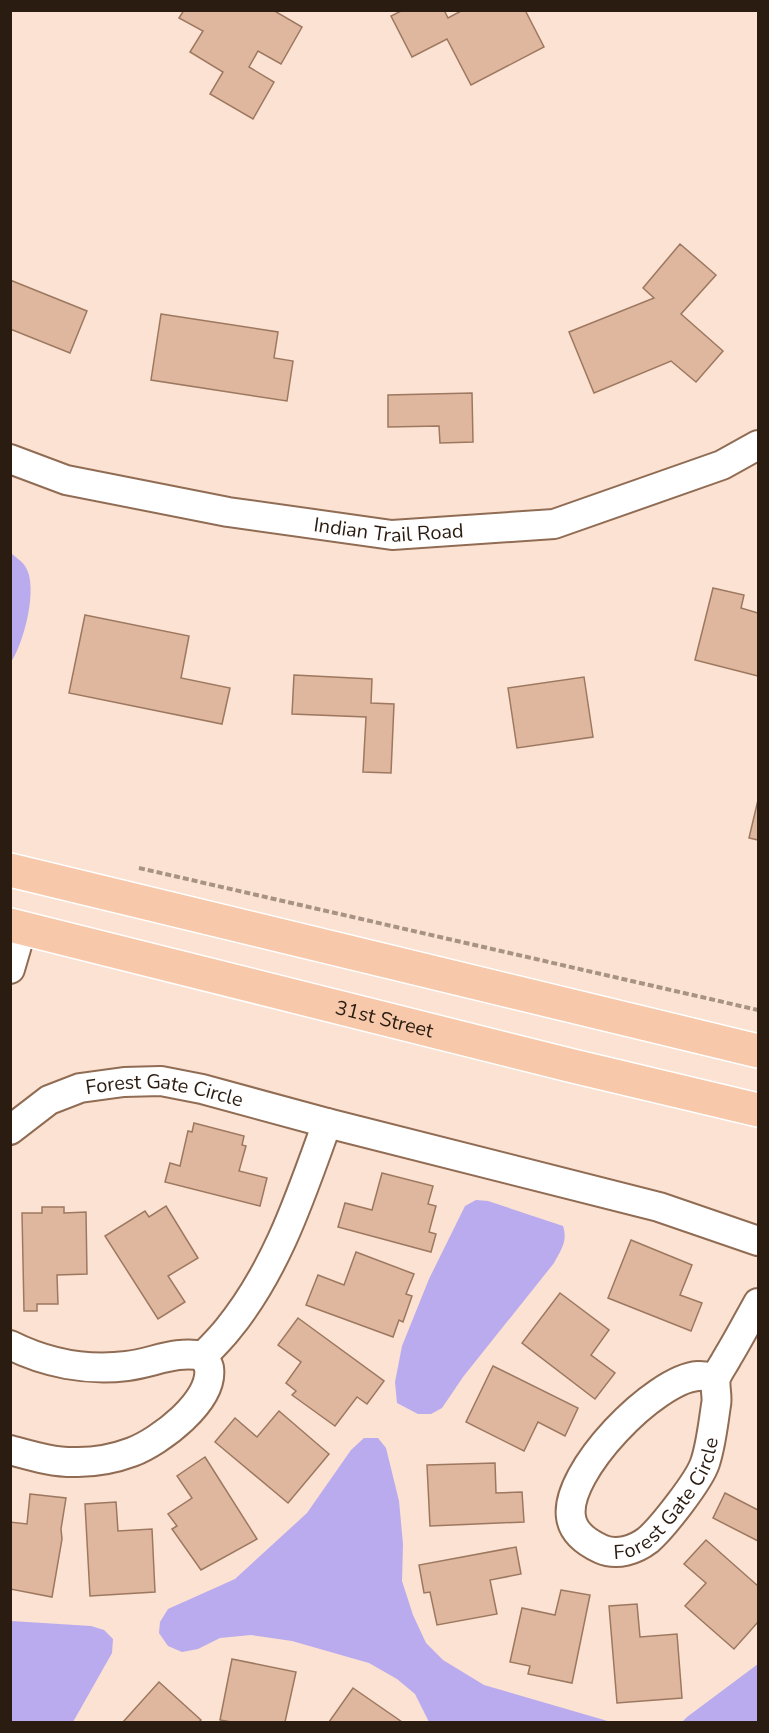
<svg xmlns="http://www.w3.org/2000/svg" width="769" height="1733" viewBox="0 0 769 1733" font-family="'Nunito Sans',sans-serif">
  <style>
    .water { fill: #baaaee }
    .building { fill: #dfb79e; stroke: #9d7860; stroke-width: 1.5 }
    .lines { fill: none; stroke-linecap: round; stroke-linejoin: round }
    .minor-casing { stroke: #916c54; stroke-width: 32 }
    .major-casing { stroke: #fff; stroke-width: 36 }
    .path { stroke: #a79284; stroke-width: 4; stroke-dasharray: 6 3; stroke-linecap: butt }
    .minor { stroke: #fff; stroke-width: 28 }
    .major { stroke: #f7c8a9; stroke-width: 33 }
    .labels { text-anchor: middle; stroke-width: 4.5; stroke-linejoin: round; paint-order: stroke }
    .street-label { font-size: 20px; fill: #2b1c12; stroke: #fff }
  </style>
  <rect width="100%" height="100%" fill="#fbe2d2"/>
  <g class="water">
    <path d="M11 553C15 557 22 561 25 566 39 586 24 643 11 662Z"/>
    <path d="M476 1200 488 1201 563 1226C568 1241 561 1250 554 1263L463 1377 442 1408 431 1414H418L397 1403 395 1382 402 1346 429 1279 465 1206Z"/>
    <polygon points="364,1438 378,1438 386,1448 399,1501 403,1544 402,1581 413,1615 426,1643 443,1660 484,1685 611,1722 429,1722 415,1694 397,1679 369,1663 292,1641 251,1635 220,1638 198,1649 182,1652 168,1646 159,1633 160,1622 168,1609 235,1579 307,1513 351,1450"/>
    <polygon points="11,1621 91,1626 104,1630 113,1639 112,1653 73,1722 11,1722"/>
    <polygon points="758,1664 758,1722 682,1722 687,1717"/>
  </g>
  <g class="building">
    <polygon points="184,10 273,10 302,27 281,64 258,51 249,67 274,82 253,119 210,94 223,72 190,52 203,31 179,18"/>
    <polygon points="403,10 444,10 448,18 463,10 525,10 544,47 471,85 447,39 412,57 391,16"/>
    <polygon points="680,244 716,275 681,314 723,351 696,382 671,361 594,393 569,332 654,298 643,288"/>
    <polygon points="10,280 87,311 70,353 10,329"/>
    <polygon points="161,314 278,332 274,358 293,361 287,401 151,380"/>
    <polygon points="472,393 473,442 440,443 439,426 388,427 388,395"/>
    <polygon points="713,588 744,595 741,608 758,613 758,676 695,660"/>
    <polygon points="85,615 189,636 181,678 230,688 222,724 69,693"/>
    <polygon points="294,675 372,679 371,703 394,704 391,773 363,772 366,717 292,714"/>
    <polygon points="584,677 593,737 517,748 508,688"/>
    <polygon points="758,800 758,840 749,838"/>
    <polygon points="194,1123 244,1136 242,1145 246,1146 239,1171 267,1178 260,1206 165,1182 170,1163 180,1166 188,1131 192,1132"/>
    <polygon points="382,1173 433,1186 428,1204 436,1206 429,1232 436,1234 431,1252 338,1227 345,1203 372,1210"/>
    <polygon points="166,1206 198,1258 168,1276 185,1302 158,1319 105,1236 145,1211 149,1217"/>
    <polygon points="42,1207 64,1207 64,1213 86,1212 87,1274 57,1275 58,1304 37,1304 37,1311 24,1311 22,1213 42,1213"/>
    <polygon points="631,1240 692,1265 680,1295 702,1303 691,1331 608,1298"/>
    <polygon points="356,1252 414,1274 406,1294 412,1296 403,1322 399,1320 393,1337 306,1305 318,1275 344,1285"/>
    <polygon points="560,1293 609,1330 591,1355 615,1373 595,1399 522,1343"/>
    <polygon points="298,1318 384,1381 367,1404 357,1397 335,1426 292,1395 296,1391 286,1383 301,1362 278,1345"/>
    <polygon points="493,1366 578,1408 565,1436 538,1422 524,1451 466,1422"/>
    <polygon points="279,1411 329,1454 288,1503 215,1442 235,1418 257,1437"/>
    <polygon points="205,1457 257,1539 201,1570 172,1529 177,1526 168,1514 192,1498 177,1476"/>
    <polygon points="495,1463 496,1493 522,1492 524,1522 430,1526 427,1465"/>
    <polygon points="725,1493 758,1510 758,1541 713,1518"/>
    <polygon points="30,1494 66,1498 61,1529 62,1539 52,1597 10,1589 10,1522 27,1524"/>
    <polygon points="116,1502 118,1531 152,1529 155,1592 90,1596 85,1504"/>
    <polygon points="706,1540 758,1586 758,1622 734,1649 685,1606 706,1583 684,1564"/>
    <polygon points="516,1547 521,1574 490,1580 497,1614 437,1625 430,1592 424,1593 419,1565"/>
    <polygon points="561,1590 590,1595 572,1683 528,1674 530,1666 510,1662 522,1608 555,1615"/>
    <polygon points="637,1604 640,1637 677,1634 682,1698 617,1703 609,1606"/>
    <polygon points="232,1659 296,1672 285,1722 231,1722 220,1720"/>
    <polygon points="159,1682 201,1720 199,1722 123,1722"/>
    <polygon points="353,1688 402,1722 329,1722"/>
  </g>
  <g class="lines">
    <g class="minor-casing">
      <g id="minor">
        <path id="s1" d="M10 459 66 480 228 512 392 535 554 524 722 465 758 445"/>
        <polyline points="10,969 22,928"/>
        <path id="s2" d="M10 1130 49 1100 80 1088 124 1082 161 1081 202 1089 327 1123 659 1207 758 1241"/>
        <path d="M10 1345C46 1363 87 1371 127 1366 153 1363 176 1350 203 1356"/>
        <path d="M203 1356C212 1347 221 1338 228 1329 277 1269 301 1195 327 1123"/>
        <path id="s3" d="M715 1379C710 1378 703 1375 698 1376 655 1379 564 1472 571 1517 573 1533 588 1543 601 1549 617 1556 635 1550 648 1540 662 1528 699 1481 705 1463 711 1445 713 1425 716 1405 718 1397 714 1386 716 1378 718 1372 724 1364 727 1358 738 1340 748 1321 758 1303"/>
        <path d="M10 1450C32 1456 55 1463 78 1462 95 1462 116 1458 132 1452 159 1442 214 1401 209 1368 208 1364 205 1359 203 1356"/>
      </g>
    </g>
    <g class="major-casing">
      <g id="major">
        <polyline points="10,870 758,1051"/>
        <path id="s4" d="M10 925 573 1066 758 1110"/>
      </g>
    </g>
    <polyline class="path" points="139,868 758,1010"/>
    <use href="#minor" class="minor"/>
    <use href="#major" class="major"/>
  </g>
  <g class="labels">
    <g class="street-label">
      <text dy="7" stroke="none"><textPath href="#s1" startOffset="387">Indian Trail Road</textPath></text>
      <text dy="7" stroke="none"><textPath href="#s4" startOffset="386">31st Street</textPath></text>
      <text dy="7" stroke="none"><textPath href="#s2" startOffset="168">Forest Gate Circle</textPath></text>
      <text dy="7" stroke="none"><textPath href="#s3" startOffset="356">Forest Gate Circle</textPath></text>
    </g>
  </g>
  <rect width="769" height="1733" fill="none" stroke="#2b1c12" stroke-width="24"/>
</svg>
